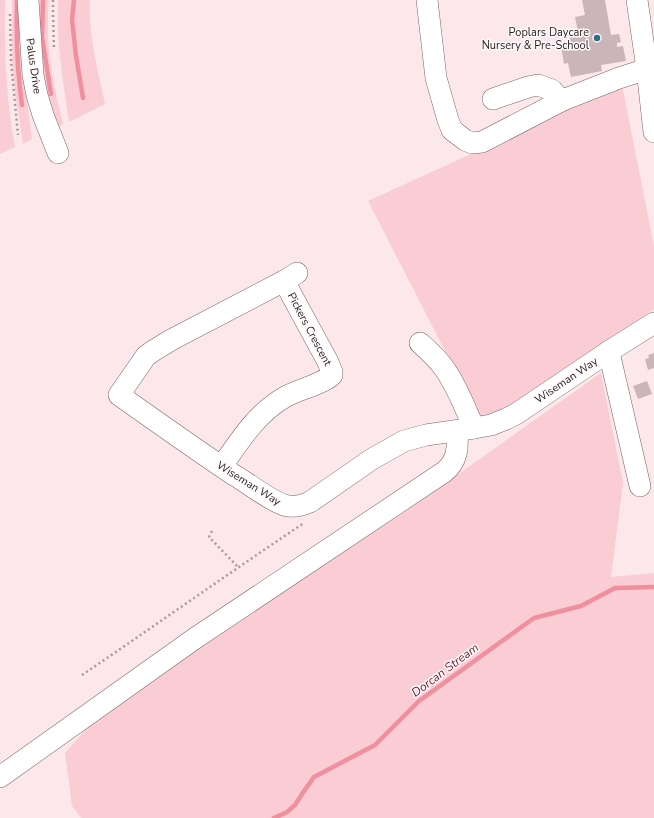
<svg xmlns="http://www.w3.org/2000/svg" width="654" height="818" viewBox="0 0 654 818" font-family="'Nunito Sans',sans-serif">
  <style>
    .green { fill: #f9cdd3 }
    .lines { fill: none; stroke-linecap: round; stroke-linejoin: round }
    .stream { stroke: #f08f9e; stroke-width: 4.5 }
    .building { fill: #cab6b8 }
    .minor-casing { stroke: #766466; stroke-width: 22 }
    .path { stroke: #a8989a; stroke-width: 2.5; stroke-dasharray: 2 3; stroke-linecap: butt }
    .minor { stroke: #fff; stroke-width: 21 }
    .poi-dot { fill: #2d6f82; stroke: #fef9fa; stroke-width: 1.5 }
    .labels { text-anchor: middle; stroke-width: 3; stroke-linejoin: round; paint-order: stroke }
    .poi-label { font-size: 11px; fill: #241c1d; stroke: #fef9fa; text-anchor: end }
    .street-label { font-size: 11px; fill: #241c1d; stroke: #fef9fa }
    .water-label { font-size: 12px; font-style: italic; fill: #6d182e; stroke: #fef9fa }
  </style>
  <rect width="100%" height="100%" fill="#fce8ea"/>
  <g class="green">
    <path d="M0 0H5C4 49 6 99 15 147L0 154Z"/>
    <polygon points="12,0 21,0 22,67 32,139 23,144 15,91 12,56"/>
    <path d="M38 0H49C48 7 48 15 48 22 47 56 55 91 63 124L56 128 45 91 38 28Z"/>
    <path d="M58 0H90C88 35 98 70 105 104L69 122C63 81 56 41 58 0Z"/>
    <polygon points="622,85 654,246 654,309 602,345 518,402 481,421 368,201"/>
    <polygon points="601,373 623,483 611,577 654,573 654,818 81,818 72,806 65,753 92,722 217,635 406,511"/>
  </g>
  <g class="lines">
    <g class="stream">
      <path d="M17 0C16 35 17 70 22 105"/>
      <polyline points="43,0 42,37 51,94"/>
      <polyline points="74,0 72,19 76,56 83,98"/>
      <polyline points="274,818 287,812 295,805 304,791 314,777 375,745 419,701 534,618 581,606 615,588 654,587"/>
    </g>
  </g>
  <g class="building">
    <polygon points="582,0 605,0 611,35 619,34 621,42 617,43 617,47 623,46 626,61 601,65 602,71 571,77 568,63 564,64 561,46 570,44 569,38 579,37 575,17 585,15"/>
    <polygon points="654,353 654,368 648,370 645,359 649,358 648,355"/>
    <polygon points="647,381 652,394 638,399 633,386"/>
  </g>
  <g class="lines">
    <g class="minor-casing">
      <g id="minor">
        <polyline points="28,0 33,75 37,95 43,115 58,153"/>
        <polyline points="427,0 436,78 448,120 452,130 465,140 472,143 482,142 563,100 619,78 647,69"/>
        <polyline points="637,0 647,69 654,132"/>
        <polyline points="493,99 528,87 538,85 552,90 556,95 563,100"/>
        <path d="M297 273 284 281 171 340 153 351 146 356 119 395C157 422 195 449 234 475 248 483 269 500 284 505 293 508 301 506 310 502L372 459 404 441 426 435 474 428 491 425 506 419 516 414 608 352 654 323"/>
        <path d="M420 343C429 351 437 358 444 368 457 386 465 408 474 428"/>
        <polyline points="608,352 611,361 640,486"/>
        <path d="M222 466C240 440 257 413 285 397 299 389 321 385 332 375V372L328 362 284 281"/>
        <path d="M0 777 194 639 444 472C458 461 458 447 457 431"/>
      </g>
    </g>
    <g class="path">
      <polyline points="53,0 53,13 54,49"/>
      <polyline points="10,14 11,61 18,135"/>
      <polyline points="212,531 209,537 238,567"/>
      <path d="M82 675C156 625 229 573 304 523"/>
    </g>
    <use href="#minor" class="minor"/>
  </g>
  <circle class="poi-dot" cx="597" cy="38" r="4"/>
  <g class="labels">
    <g class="poi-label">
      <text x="589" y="36">Poplars Daycare<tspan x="589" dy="13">Nursery &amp; Pre-School</tspan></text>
    </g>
    <g class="street-label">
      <text transform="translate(34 66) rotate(82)" y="4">Palus Drive</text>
      <text transform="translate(310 329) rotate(62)" y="4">Pickers Crescent</text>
      <text transform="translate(566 380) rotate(-34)" y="4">Wiseman Way</text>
      <text transform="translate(249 483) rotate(32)" y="4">Wiseman Way</text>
    </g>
    <g class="water-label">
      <text transform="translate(445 670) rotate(-37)" y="4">Dorcan Stream</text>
    </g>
  </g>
</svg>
